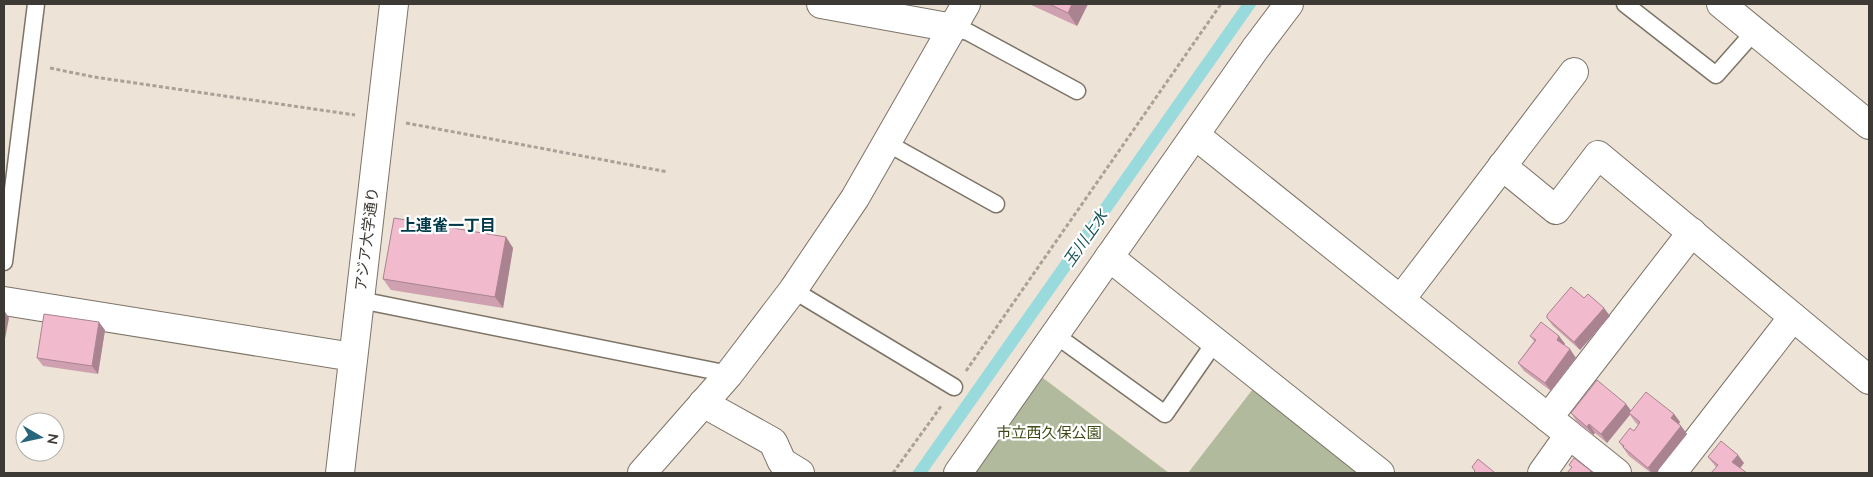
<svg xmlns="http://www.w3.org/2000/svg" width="1873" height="477" viewBox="0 0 1873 477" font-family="Mulish,'Noto Sans JP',sans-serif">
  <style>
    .green { fill: #b1ba9d }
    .water { fill: #99dbdd }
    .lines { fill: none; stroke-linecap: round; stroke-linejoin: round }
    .lane-casing { stroke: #7d7468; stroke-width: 19 }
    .street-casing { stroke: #7d7468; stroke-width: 30 }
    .secondary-casing { stroke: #7d7468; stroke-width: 30 }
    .path { stroke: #aaa198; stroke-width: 3; stroke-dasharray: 4 2.5; stroke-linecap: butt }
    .lane { stroke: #fff; stroke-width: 16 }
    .street { stroke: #fff; stroke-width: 28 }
    .secondary { stroke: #fff; stroke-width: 28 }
    .wall { fill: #cfa1b0 }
    .shaded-wall { fill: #a98390 }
    .building { fill: #f1bbcd; stroke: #a98390 }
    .labels { text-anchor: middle; stroke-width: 4.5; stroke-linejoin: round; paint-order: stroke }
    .street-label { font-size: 15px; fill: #3d3934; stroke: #fff }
    .park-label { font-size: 15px; fill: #3f4b16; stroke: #fff }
    .neighbourhood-label { font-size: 16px; font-weight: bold; fill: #003949; stroke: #fff }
    .water-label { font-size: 16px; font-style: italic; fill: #1a5356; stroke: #fff }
  </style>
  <rect width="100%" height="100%" fill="#eee3d7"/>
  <g class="green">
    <polygon points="1039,375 1169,473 970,473"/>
    <polygon points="1256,385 1366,473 1188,473"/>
  </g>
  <polygon class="water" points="1242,4 1257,4 927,473 912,473"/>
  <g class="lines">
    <g class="lane-casing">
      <g id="lane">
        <polyline points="1625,4 1716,75 1754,32"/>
        <polyline points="953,28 968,32 1077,91"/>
        <polyline points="887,143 996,204"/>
        <polyline points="4,262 36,4"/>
        <polyline points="793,290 954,387"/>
        <polyline points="360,300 729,374"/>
        <polyline points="1054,334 1165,414 1215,342"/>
      </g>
    </g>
    <g class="street-casing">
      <g id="street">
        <polyline points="821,4 953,28"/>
        <polyline points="1721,4 1869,125"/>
        <polyline points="1195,135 1617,473"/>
        <polyline points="1502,166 1556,210 1598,155 1869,380"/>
        <polyline points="1109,257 1380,473"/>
        <polyline points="1401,299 1574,72"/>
        <polyline points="4,301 353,357"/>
        <polyline points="703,403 773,442 782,462 800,473"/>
        <polyline points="1548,418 1692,232"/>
        <polyline points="958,473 1255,49 1289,4"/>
        <polyline points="1542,473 1569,435"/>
        <polyline points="1672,473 1793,317"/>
      </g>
    </g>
    <g class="secondary-casing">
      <g id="secondary">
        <polyline points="340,473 394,4"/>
        <polyline points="642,473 729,374 793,290 855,198 966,4"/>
      </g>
    </g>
    <g class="path">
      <polyline points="50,68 94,77 355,115"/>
      <polyline points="406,123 668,172"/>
      <polyline points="966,371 1221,4"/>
      <polyline points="893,473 942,405"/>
    </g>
    <use href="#lane" class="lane"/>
    <use href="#street" class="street"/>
    <use href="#secondary" class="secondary"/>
  </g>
  <g class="wall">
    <polygon points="1029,4 1088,4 1077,26"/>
    <polygon points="506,237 513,248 503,308 391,290 383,279"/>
    <polygon points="1584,298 1610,316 1580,350 1553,326 1547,318"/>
    <polygon points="105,330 98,374 43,366 37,358"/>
    <polygon points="1530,336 1559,336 1565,344 1564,345 1576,358 1551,391 1524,371 1518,363 1534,341"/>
    <polygon points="1626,404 1631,411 1674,414 1680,422 1679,424 1681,426 1687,434 1656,473 1651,473 1629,456 1619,442 1634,431 1638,425 1635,422 1630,415 1607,443 1595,433 1593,435 1577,422 1571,413"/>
    <polygon points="1708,457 1744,463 1716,467"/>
  </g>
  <g class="shaded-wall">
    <polygon points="1072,4 1088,4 1077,26 1068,13"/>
    <polygon points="506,237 513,248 503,308 495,297"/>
    <polygon points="1604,308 1610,316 1580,350 1574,342"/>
    <polygon points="4,310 9,318 4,344"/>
    <polygon points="99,322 105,330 98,374 92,366"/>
    <polygon points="1559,336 1565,344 1563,348 1557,340"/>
    <polygon points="1570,349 1576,358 1551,391 1545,383"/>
    <polygon points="1626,404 1632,412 1607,443 1601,434"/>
    <polygon points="1674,414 1680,422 1677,426 1671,418"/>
    <polygon points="1589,424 1595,433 1593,435 1587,427"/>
    <polygon points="1681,426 1687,434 1656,473 1652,473 1648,468"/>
    <polygon points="1738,455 1744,463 1738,471 1732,462"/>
  </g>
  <g class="building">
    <polygon points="1049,4 1072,4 1068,13"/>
    <polygon points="394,218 506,237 495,297 383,279"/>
    <polygon points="1571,287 1584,298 1588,294 1604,308 1574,342 1547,318 1547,315"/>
    <polygon points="44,314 99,322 92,366 37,358"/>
    <polygon points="1541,322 1559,336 1557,340 1570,349 1545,383 1518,363 1536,340 1530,336"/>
    <polygon points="1597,380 1626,404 1601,434 1589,424 1587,427 1571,413"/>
    <polygon points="1646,392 1674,414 1671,418 1681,426 1648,468 1623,447 1624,446 1619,442 1630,428 1634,431 1640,422 1629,413"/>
    <polygon points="1721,441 1738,455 1732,462 1747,473 1711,473 1718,465 1708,457"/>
    <polygon points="1574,458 1591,471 1589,473 1567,473 1572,467 1569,465"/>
    <polygon points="1478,459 1494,472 1492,473 1473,473 1475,471 1472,467"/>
  </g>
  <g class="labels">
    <g class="street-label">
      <text transform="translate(367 239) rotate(-83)" y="5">アジア大学通り</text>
    </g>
    <g class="park-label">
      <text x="1049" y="438">市立西久保公園</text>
    </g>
    <g class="neighbourhood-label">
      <text x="448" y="231">上連雀一丁目</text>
    </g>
    <g class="water-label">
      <text transform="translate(1085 238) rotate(-55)" y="6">玉川上水</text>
    </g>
  </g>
  <rect width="1873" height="477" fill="none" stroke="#3d3934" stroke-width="10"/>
  <g transform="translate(40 437) rotate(99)"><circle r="24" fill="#ffffff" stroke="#b1b0ae"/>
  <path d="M0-4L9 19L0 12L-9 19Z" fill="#26657b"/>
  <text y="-8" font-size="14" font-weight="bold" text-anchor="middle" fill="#3d3934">N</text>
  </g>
</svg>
